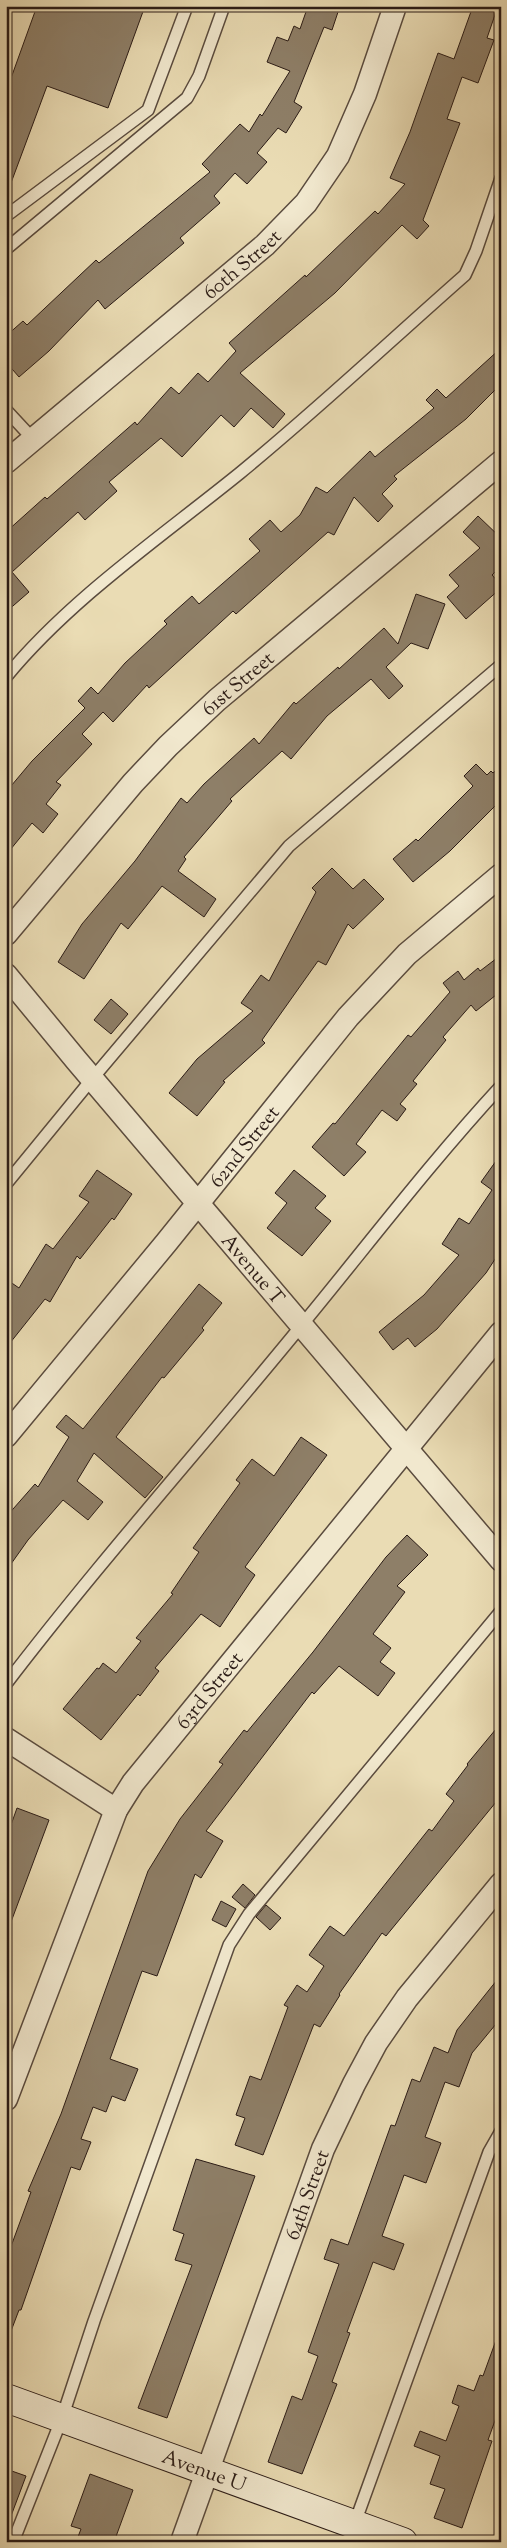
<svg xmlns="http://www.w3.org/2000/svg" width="507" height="2548" viewBox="0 0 507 2548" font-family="'Sorts Mill Goudy',serif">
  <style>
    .building { fill: #8e7f68; stroke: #2a1b16 }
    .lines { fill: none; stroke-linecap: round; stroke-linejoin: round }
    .lane-casing { stroke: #5a4b3e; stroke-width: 14 }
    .street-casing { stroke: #5a4b3e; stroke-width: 25 }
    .secondary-casing { stroke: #2a1b16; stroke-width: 30 }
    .lane { stroke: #f1e8ce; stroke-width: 11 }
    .street { stroke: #f1e8ce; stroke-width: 22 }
    .secondary { stroke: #f1e8ce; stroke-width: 28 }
    .labels { text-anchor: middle; stroke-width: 4; stroke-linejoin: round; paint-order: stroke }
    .street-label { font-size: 20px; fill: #2a1b16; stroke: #f1e8ce }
  </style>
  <rect width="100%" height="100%" fill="#eadcb4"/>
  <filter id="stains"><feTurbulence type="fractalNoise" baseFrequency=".004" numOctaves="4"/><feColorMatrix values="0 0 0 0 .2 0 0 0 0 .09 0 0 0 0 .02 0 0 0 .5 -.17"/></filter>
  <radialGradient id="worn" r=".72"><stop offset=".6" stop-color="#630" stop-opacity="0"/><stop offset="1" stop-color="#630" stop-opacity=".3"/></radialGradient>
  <g class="building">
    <polygon points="37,6 145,6 108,108 47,86 8,191 6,191 6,92"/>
    <polygon points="308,6 340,6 332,30 324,27 294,102 302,107 286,133 278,128 257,153 267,162 247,184 235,173 214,196 220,203 180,238 184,243 105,309 98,300 49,351 19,377 6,362 6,336 23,321 27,325 96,260 99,263 210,172 202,164 240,124 249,132 260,114 262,116 290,71 267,62 277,37 288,41 294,26 300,29"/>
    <polygon points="473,6 498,6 487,38 494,40 478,83 462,77 447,119 460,123 423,220 429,226 417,239 402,225 335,293 240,373 285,414 273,428 251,408 234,427 221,415 182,457 161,438 109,482 117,491 85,520 78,512 12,572 29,592 6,612 6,532 45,497 47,499 135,422 137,425 171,387 179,394 198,373 208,382 236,351 229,343 305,275 306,277 375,211 378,214 405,184 390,178 410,132 438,53 454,59"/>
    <polygon points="501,348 501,384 466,419 394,476 397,479 382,494 393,506 378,522 354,497 334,535 328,532 236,614 233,611 149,688 147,685 113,722 103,712 82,734 92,744 56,782 61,785 46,804 58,814 43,833 32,823 6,855 6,792 32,761 85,708 78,701 91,687 98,694 125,663 167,624 164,621 192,596 199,604 260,551 249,539 270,520 281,532 300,515 316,487 327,493 370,451 375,457 434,408 426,400 437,389 446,398"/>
    <polygon points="478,516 501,538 501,566 492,575 501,585 501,588 466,619 447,597 459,586 449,575 480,548 463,532"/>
    <polygon points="416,594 445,604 428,649 411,643 386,667 403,686 389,699 371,679 327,716 291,759 282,751 230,799 232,801 184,857 186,859 178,871 216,899 204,917 162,886 128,929 121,923 84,979 58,962 82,924 135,861 181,798 187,803 204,784 254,738 259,744 294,702 296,704 338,667 339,669 384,628 398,644"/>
    <polygon points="476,764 487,775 491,771 493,773 501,766 501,800 450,851 413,882 393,859 416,839 418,841 473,786 464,776"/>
    <polygon points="332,868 353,889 364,879 384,899 353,929 348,924 326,965 318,961 262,1040 265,1043 223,1081 225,1082 197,1116 169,1093 197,1059 253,1011 241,1003 261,975 269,981 316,892 312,888"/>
    <polygon points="501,955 501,991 476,1011 471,1005 443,1037 446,1040 413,1081 417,1084 400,1104 406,1109 397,1121 382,1110 356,1144 366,1152 344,1176 312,1147 333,1123 335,1124 408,1035 411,1037 450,992 443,983 458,971 464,980 478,968 480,971"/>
    <polygon points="111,999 128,1014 111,1034 94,1020"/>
    <polygon points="501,1154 501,1250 486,1273 437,1329 415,1347 408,1338 393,1350 379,1332 424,1295 459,1255 442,1244 459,1218 469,1224 492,1190 481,1182"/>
    <polygon points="97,1170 132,1194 114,1220 112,1218 80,1259 77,1256 50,1302 45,1299 6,1348 6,1279 19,1288 46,1244 53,1249 89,1202 79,1196"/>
    <polygon points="294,1170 326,1196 315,1208 331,1221 302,1256 267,1228 287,1203 275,1193"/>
    <polygon points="199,1284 222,1303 202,1328 204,1330 164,1378 162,1377 116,1437 163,1477 145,1498 94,1453 77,1481 103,1502 88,1520 63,1500 28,1540 6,1571 6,1517 35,1484 38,1487 69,1437 56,1427 66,1415 83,1429"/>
    <polygon points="301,1437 327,1455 245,1567 255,1575 220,1627 201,1614 155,1668 159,1671 140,1696 138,1694 101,1740 63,1709 97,1668 99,1669 103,1663 116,1673 141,1641 136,1638 173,1594 171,1593 199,1552 193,1548 240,1483 236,1480 252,1459 274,1476"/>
    <polygon points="407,1535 428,1555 397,1586 405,1592 373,1634 391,1648 380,1662 395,1673 378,1696 339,1666 314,1694 312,1692 206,1831 223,1841 201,1878 195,1874 157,1976 142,1971 110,2059 138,2069 125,2101 112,2096 106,2112 93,2107 81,2139 91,2142 80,2170 71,2167 21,2310 19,2310 8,2339 6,2339 6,2260 31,2192 28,2191 61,2114 148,1871 180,1819 223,1764 219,1762 244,1730 247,1732 313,1652 386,1557"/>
    <polygon points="501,1723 501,1796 386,1936 382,1933 339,1994 340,1995 320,2027 314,2024 263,2155 235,2145 245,2118 236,2115 250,2076 261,2080 288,2007 284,2005 297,1985 307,1992 324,1966 309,1955 330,1926 344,1936 429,1829 432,1831 454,1801 446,1794 468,1765 467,1764"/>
    <polygon points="17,1808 49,1820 8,1930 6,1930 6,1839"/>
    <polygon points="243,1884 255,1895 245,1908 232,1897"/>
    <polygon points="221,1901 236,1909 226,1927 212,1920"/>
    <polygon points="266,1905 281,1918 270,1930 256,1917"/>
    <polygon points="501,1975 501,2018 472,2053 459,2087 445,2082 425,2137 441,2143 426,2183 404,2175 382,2236 404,2244 394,2270 373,2262 347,2332 350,2333 332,2382 337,2384 302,2474 268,2462 292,2396 302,2400 318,2356 308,2352 339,2264 324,2259 331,2239 348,2245 391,2125 395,2126 412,2079 420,2082 434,2047 448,2053 457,2030"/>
    <polygon points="196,2159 255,2176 167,2418 138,2408 192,2265 175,2260 184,2234 173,2230"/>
    <polygon points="499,2332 501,2332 501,2404 488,2440 492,2441 462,2528 434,2518 445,2489 430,2484 440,2456 414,2446 420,2431 446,2441 459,2406 452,2403 458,2385 474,2391 480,2375 483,2376"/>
    <polygon points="6,2469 26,2476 8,2524 6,2524"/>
    <polygon points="90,2474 133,2490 114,2542 76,2542 81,2529 71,2526"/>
  </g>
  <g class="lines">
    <g class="lane-casing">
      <g id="lane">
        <polyline points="6,216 148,110 187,6"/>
        <polyline points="6,249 187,98 199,76 224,6"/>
        <polyline points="6,410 33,439"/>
        <path d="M6 677C70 599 161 537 240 473 317 410 390 341 465 275L476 251 501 178"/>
        <polyline points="6,1184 92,1079 289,846 501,665"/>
        <path d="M6 1684C100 1561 203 1446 301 1326 367 1246 430 1163 501 1086"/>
        <polyline points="13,2542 62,2418 94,2321 229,1945 249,1914 501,1611"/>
        <polyline points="348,2542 489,2152 501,2131"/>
      </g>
    </g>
    <g class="street-casing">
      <g id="street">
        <path id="s1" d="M6 462 265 245 306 203 338 156 365 94 395 6"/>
        <path id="s2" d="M6 934 133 783 168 746 217 700 501 462"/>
        <path id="s3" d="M6 975 77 1061 501 1560"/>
        <path id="s4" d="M6 1436 166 1243 348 1017 407 954 501 875"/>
        <polyline points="6,1739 116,1810"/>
        <path id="s5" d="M6 2099 116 1810 133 1783 501 1333"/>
        <path id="s6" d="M182 2542 323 2149 354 2084 376 2043 407 1998 501 1884"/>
      </g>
    </g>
    <g class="secondary-casing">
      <g id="secondary">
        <path id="s7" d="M6 2398 403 2542"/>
      </g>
    </g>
    <use href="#lane" class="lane"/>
    <use href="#street" class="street"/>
    <use href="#secondary" class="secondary"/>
  </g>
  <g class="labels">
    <g class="street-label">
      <text dy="7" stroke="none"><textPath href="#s1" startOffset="308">60th Street</textPath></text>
      <text dy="7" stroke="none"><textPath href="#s2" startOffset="342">61st Street</textPath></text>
      <text dy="7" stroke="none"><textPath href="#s4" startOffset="375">62nd Street</textPath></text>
      <text dy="7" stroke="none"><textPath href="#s3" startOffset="384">Avenue T</textPath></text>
      <text dy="7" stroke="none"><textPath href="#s5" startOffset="461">63rd Street</textPath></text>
      <text dy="7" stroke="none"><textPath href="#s6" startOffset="369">64th Street</textPath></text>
      <text dy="7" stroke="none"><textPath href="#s7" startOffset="211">Avenue U</textPath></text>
    </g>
  </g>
  <rect width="507" height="2548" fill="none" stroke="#eadcb4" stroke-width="25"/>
  <rect x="8" y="8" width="492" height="2533" fill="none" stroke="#2a1b16" stroke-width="2.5"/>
  <rect x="12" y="12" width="482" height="2523" fill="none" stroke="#2a1b16"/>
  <rect width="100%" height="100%" filter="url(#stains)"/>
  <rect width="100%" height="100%" fill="url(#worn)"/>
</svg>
